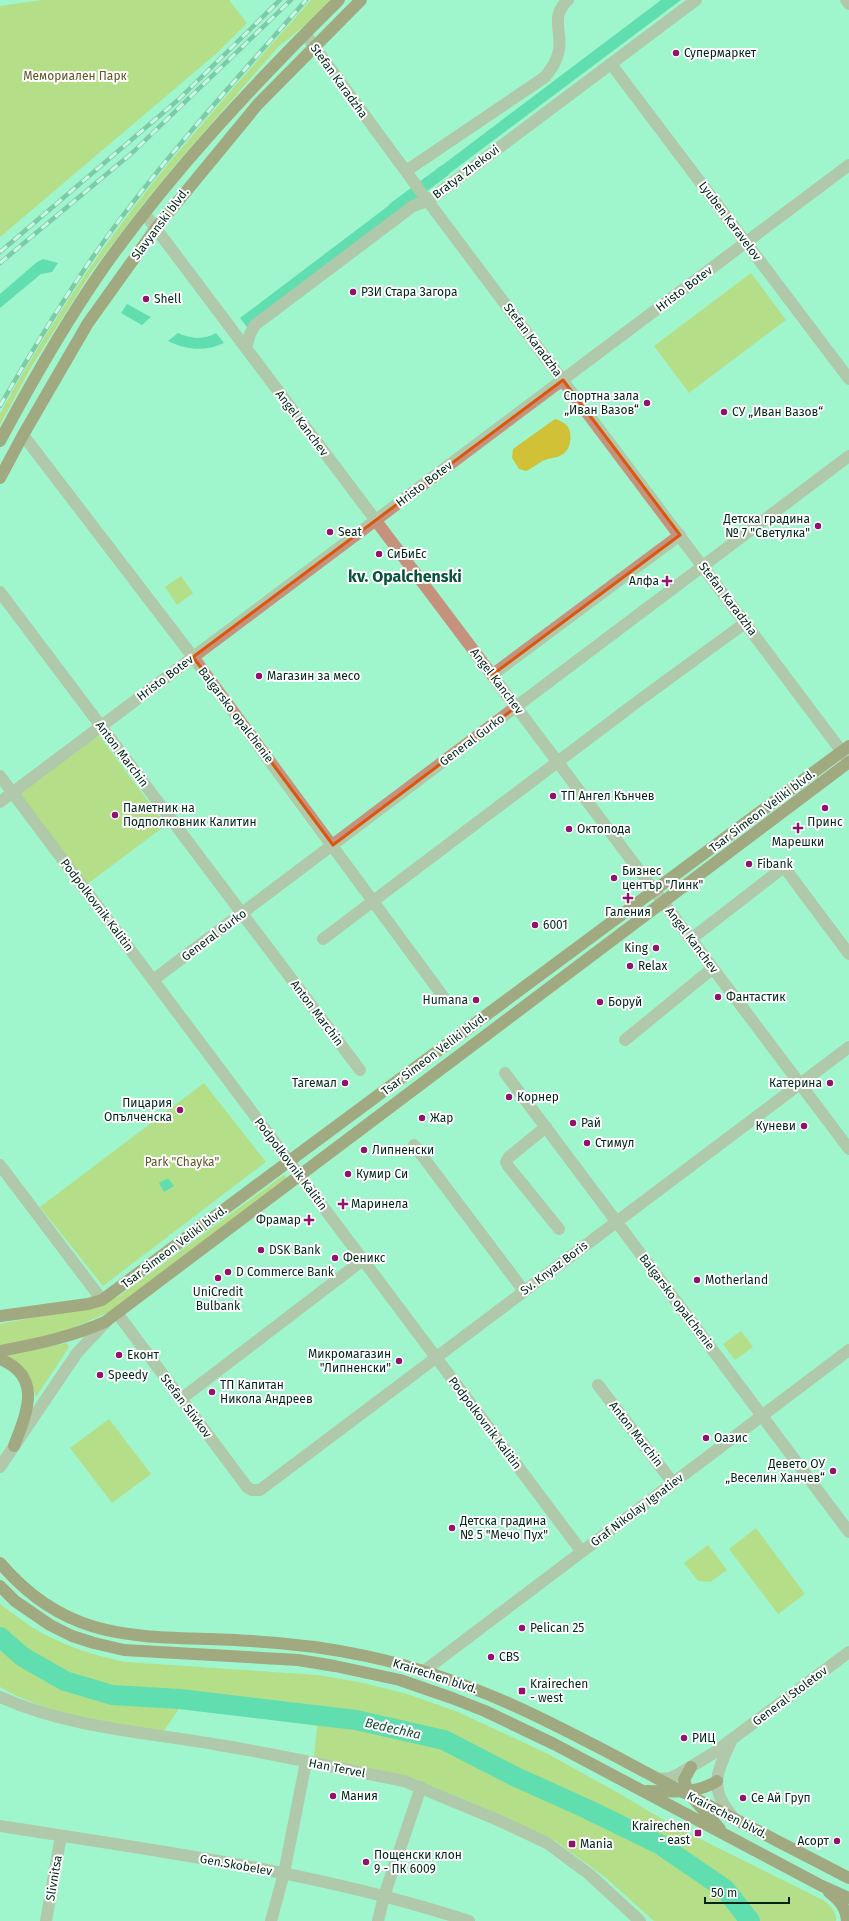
<svg xmlns="http://www.w3.org/2000/svg" width="849" height="1921" viewBox="0 0 849 1921" font-family="'Fira Sans',sans-serif">
  <style>
    .green { fill: #d0c137 }
    .water { fill: #15c189 }
    .lines { fill: none; stroke-linecap: round; stroke-linejoin: round }
    .canal { stroke: #15c189; stroke-width: 12 }
    .river { stroke: #15c189; stroke-width: 20 }
    .minor { stroke: #c5927e; stroke-width: 12 }
    .major { stroke: #a54c23; stroke-width: 12 }
    .rail-casing { stroke: #559679; stroke-width: 4.5 }
    .rail { stroke: #fff; stroke-width: 3; stroke-dasharray: 9; stroke-linecap: butt }
    .marked { fill: none; stroke: #dc560d; stroke-width: 3; stroke-linejoin: round }
    .poi-dot { fill: #92136f; stroke: #fff; stroke-width: 1.5 }
    .labels { text-anchor: middle; stroke-width: 4; stroke-linejoin: round; paint-order: stroke }
    .poi-label { font-size: 12px; fill: #002618; stroke: #fff; text-anchor: start }
    .park-label { font-size: 12px; fill: #5d5723; stroke: #fff }
    .street-label { font-size: 12px; fill: #002618; stroke: #fff }
    .water-label { font-size: 13px; font-style: italic; fill: #16513a; stroke: #fff }
    .district-label { font-size: 16px; font-weight: bold; fill: #065339; stroke: #fff }
  </style>
  <rect width="100%" height="100%" fill="#9ff6cd"/>
  <g class="green">
    <polygon points="42,0 229,0 247,23 217,53 0,237 0,6"/>
    <path d="M311 0H333L324 10 278 47 175 165 139 209 92 271 31 367 0 425V414C47 327 107 238 170 162 216 107 264 53 311 0Z"/>
    <polygon points="751,273 786,320 689,393 654,346"/>
    <path d="M555 419C562 421 569 425 570 432 572 443 568 454 557 457 554 458 551 458 548 459 540 461 533 468 526 471L519 469 512 458 513 449Z"/>
    <polygon points="181,576 193,593 177,605 165,587"/>
    <polygon points="98,734 166,825 86,885 18,794"/>
    <polygon points="204,1083 266,1162 103,1286 40,1207"/>
    <polygon points="284,1175 287,1178 109,1312 64,1332 0,1346 0,1324 94,1305 119,1296"/>
    <polygon points="741,1331 753,1347 735,1360 723,1344"/>
    <polygon points="67,1343 69,1347 36,1397 32,1385 5,1356"/>
    <polygon points="109,1419 151,1474 112,1503 70,1448"/>
    <polygon points="756,1528 805,1594 778,1614 729,1549"/>
    <polygon points="708,1545 727,1570 710,1582 698,1581 684,1563"/>
    <path d="M0 1603C5 1609 13 1613 19 1618 51 1642 87 1654 126 1662L318 1675 364 1683 407 1694 458 1712 548 1754 622 1795 670 1824 823 1900C831 1906 836 1910 836 1921H654L605 1877 554 1840 466 1800 414 1779 314 1757 317 1726 181 1706 163 1732C107 1724 49 1715 0 1687Z"/>
  </g>
  <g class="water">
    <polygon points="661,0 681,0 434,185 428,176"/>
    <polygon points="404,194 410,202 247,327 240,318"/>
    <polygon points="43,259 58,263 52,272 41,274 0,308 0,294 37,262"/>
    <polygon points="127,304 151,317 142,325 121,313"/>
    <path d="M178 333C190 339 204 340 216 333L224 343C205 352 186 350 168 341Z"/>
    <polygon points="168,1178 174,1186 164,1192 159,1183"/>
  </g>
  <g class="lines">
    <polyline class="canal" points="394,208 444,171"/>
    <polyline class="river" points="0,1637 23,1657 65,1681 112,1695 180,1699 356,1720 444,1740 516,1777 587,1809 659,1844 725,1889 750,1921"/>
    <g class="minor">
      <polyline points="846,0 849,4"/>
      <polyline points="305,34 424,196 848,760"/>
      <polyline points="611,64 849,379"/>
      <path d="M406 171 545 77C552 68 557 61 559 50 562 31 550 16 568 0"/>
      <polyline points="145,214 849,1149"/>
      <polyline points="246,348 250,334 255,325 413,206 428,201 696,0"/>
      <polyline points="23,435 193,657 445,999"/>
      <polyline points="0,592 360,1070"/>
      <polyline points="492,675 680,535"/>
      <polyline points="0,776 582,1552"/>
      <polyline points="0,802 849,165"/>
      <polyline points="323,939 637,702 745,623"/>
      <polyline points="691,939 784,867 849,954"/>
      <polyline points="153,980 849,456"/>
      <polyline points="625,1040 713,968"/>
      <polyline points="505,1073 849,1532"/>
      <polyline points="546,1127 509,1157 506,1162 508,1166 559,1229"/>
      <polyline points="414,1145 524,1291"/>
      <polyline points="0,1165 102,1300"/>
      <polyline points="117,1313 247,1487 252,1490 260,1490 849,1047"/>
      <polyline points="598,1385 673,1483"/>
      <polyline points="181,1399 363,1260"/>
      <polyline points="0,1467 77,1353 107,1321"/>
      <polyline points="424,1671 849,1350"/>
      <path d="M0 1697C69 1728 145 1732 219 1745 281 1755 342 1769 404 1781L498 1820 547 1843 589 1874 640 1921"/>
      <path d="M731 1741C716 1775 708 1788 734 1818"/>
      <polyline points="658,1779 670,1778 679,1774 712,1754 849,1652"/>
      <path d="M0 1826C157 1851 317 1871 469 1921"/>
      <polyline points="46,1921 61,1836"/>
      <polyline points="271,1921 284,1873 306,1762"/>
      <polyline points="378,1921 384,1896 421,1787"/>
    </g>
    <g class="major">
      <path d="M0 441C32 381 65 323 104 267 173 170 255 83 339 0"/>
      <polyline points="0,478 23,435 88,323 156,228 258,104 361,0"/>
      <polyline points="0,1316 88,1304 102,1300 849,746"/>
      <path d="M0 1351C37 1344 71 1337 105 1322L849 762"/>
      <path d="M0 1359C44 1377 26 1414 14 1446"/>
      <path d="M0 1563C74 1650 150 1634 251 1641 289 1643 329 1648 366 1656 470 1678 555 1724 647 1773 714 1809 782 1843 849 1878"/>
      <polyline points="0,1586 15,1601 50,1625 72,1636 94,1643 124,1650 298,1660 335,1666 400,1680 452,1698 485,1711 554,1744 822,1886 849,1898"/>
      <polyline points="691,1767 684,1780 687,1789 691,1796 720,1829"/>
      <path d="M647 1791C672 1791 695 1795 717 1781"/>
      <path d="M829 1892C839 1900 846 1907 847 1921"/>
    </g>
    <g class="rail-casing">
      <g id="rail">
        <polyline points="0,252 178,100 280,0"/>
        <polyline points="0,263 132,153 291,0"/>
        <path d="M0 406C38 340 78 274 124 214 181 139 245 70 306 0"/>
      </g>
    </g>
    <use href="#rail" class="rail"/>
  </g>
  <path d="M0 0H849V1921H0ZM563 380 680 535 492 675 516 707 333 845 193 657Z" fill="#9ff6cd" fill-opacity=".55" fill-rule="evenodd"/>
  <path class="marked" d="M563 380 680 535 492 675 516 707 333 845 193 657Z"/>
  <g class="poi-dot">
    <circle cx="676" cy="53" r="4"/>
    <circle cx="353" cy="292" r="4"/>
    <circle cx="146" cy="299" r="4"/>
    <circle cx="647" cy="403" r="4"/>
    <circle cx="724" cy="412" r="4"/>
    <circle cx="818" cy="526" r="4"/>
    <circle cx="330" cy="532" r="4"/>
    <circle cx="379" cy="554" r="4"/>
    <path d="M665 575h4v4h4v4h-4v4h-4v-4h-4v-4h4z"/>
    <circle cx="259" cy="676" r="4"/>
    <circle cx="553" cy="796" r="4"/>
    <circle cx="825" cy="808" r="4"/>
    <circle cx="115" cy="815" r="4"/>
    <path d="M796 822h4v4h4v4h-4v4h-4v-4h-4v-4h4z"/>
    <circle cx="569" cy="829" r="4"/>
    <circle cx="749" cy="864" r="4"/>
    <circle cx="614" cy="878" r="4"/>
    <path d="M626 892h4v4h4v4h-4v4h-4v-4h-4v-4h4z"/>
    <circle cx="535" cy="925" r="4"/>
    <circle cx="656" cy="948" r="4"/>
    <circle cx="630" cy="966" r="4"/>
    <circle cx="718" cy="997" r="4"/>
    <circle cx="476" cy="1000" r="4"/>
    <circle cx="600" cy="1002" r="4"/>
    <circle cx="345" cy="1083" r="4"/>
    <circle cx="830" cy="1083" r="4"/>
    <circle cx="509" cy="1097" r="4"/>
    <circle cx="180" cy="1110" r="4"/>
    <circle cx="422" cy="1118" r="4"/>
    <circle cx="573" cy="1123" r="4"/>
    <circle cx="804" cy="1126" r="4"/>
    <circle cx="587" cy="1143" r="4"/>
    <circle cx="364" cy="1150" r="4"/>
    <circle cx="348" cy="1174" r="4"/>
    <path d="M341 1198h4v4h4v4h-4v4h-4v-4h-4v-4h4z"/>
    <path d="M307 1214h4v4h4v4h-4v4h-4v-4h-4v-4h4z"/>
    <circle cx="261" cy="1250" r="4"/>
    <circle cx="335" cy="1258" r="4"/>
    <circle cx="228" cy="1272" r="4"/>
    <circle cx="218" cy="1278" r="4"/>
    <circle cx="697" cy="1280" r="4"/>
    <circle cx="119" cy="1355" r="4"/>
    <circle cx="399" cy="1361" r="4"/>
    <circle cx="100" cy="1375" r="4"/>
    <circle cx="212" cy="1392" r="4"/>
    <circle cx="706" cy="1438" r="4"/>
    <circle cx="833" cy="1471" r="4"/>
    <circle cx="452" cy="1528" r="4"/>
    <circle cx="522" cy="1628" r="4"/>
    <circle cx="491" cy="1657" r="4"/>
    <rect x="518" y="1687" width="8" height="8" rx="2"/>
    <circle cx="684" cy="1738" r="4"/>
    <circle cx="333" cy="1796" r="4"/>
    <circle cx="743" cy="1798" r="4"/>
    <rect x="694" y="1829" width="8" height="8" rx="2"/>
    <circle cx="837" cy="1841" r="4"/>
    <rect x="568" y="1840" width="8" height="8" rx="2"/>
    <circle cx="366" cy="1862" r="4"/>
  </g>
  <g class="labels">
    <g class="poi-label">
      <text x="684" y="57">Супермаркет</text>
      <text x="361" y="296">РЗИ Стара Загора</text>
      <text x="154" y="303">Shell</text>
      <text x="639" y="400" text-anchor="end">Спортна зала<tspan x="639" dy="14">„Иван Вазов“</tspan></text>
      <text x="732" y="416">СУ „Иван Вазов“</text>
      <text x="810" y="523" text-anchor="end">Детска градина<tspan x="810" dy="14">№ 7 "Светулка"</tspan></text>
      <text x="338" y="536">Seat</text>
      <text x="387" y="558">СиБиЕс</text>
      <text x="659" y="585" text-anchor="end">Алфа</text>
      <text x="267" y="680">Магазин за месо</text>
      <text x="561" y="800">ТП Ангел Кънчев</text>
      <text x="123" y="812">Паметник на<tspan x="123" dy="14">Подполковник Калитин</tspan></text>
      <text x="825" y="826" text-anchor="middle">Принс</text>
      <text x="577" y="833">Октопода</text>
      <text x="798" y="846" text-anchor="middle">Марешки</text>
      <text x="757" y="868">Fibank</text>
      <text x="622" y="875">Бизнес<tspan x="622" dy="14">център "Линк"</tspan></text>
      <text x="628" y="916" text-anchor="middle">Галения</text>
      <text x="543" y="929">6001</text>
      <text x="648" y="952" text-anchor="end">King</text>
      <text x="638" y="970">Relax</text>
      <text x="726" y="1001">Фантастик</text>
      <text x="468" y="1004" text-anchor="end">Humana</text>
      <text x="608" y="1006">Боруй</text>
      <text x="337" y="1087" text-anchor="end">Тагемал</text>
      <text x="822" y="1087" text-anchor="end">Катерина</text>
      <text x="517" y="1101">Корнер</text>
      <text x="172" y="1107" text-anchor="end">Пицария<tspan x="172" dy="14">Опълченска</tspan></text>
      <text x="430" y="1122">Жар</text>
      <text x="581" y="1127">Рай</text>
      <text x="796" y="1130" text-anchor="end">Куневи</text>
      <text x="595" y="1147">Стимул</text>
      <text x="372" y="1154">Липненски</text>
      <text x="356" y="1178">Кумир Си</text>
      <text x="351" y="1208">Маринела</text>
      <text x="301" y="1224" text-anchor="end">Фрамар</text>
      <text x="269" y="1254">DSK Bank</text>
      <text x="343" y="1262">Феникс</text>
      <text x="236" y="1276">D Commerce Bank</text>
      <text x="705" y="1284">Motherland</text>
      <text x="218" y="1296" text-anchor="middle">UniCredit<tspan x="218" dy="14">Bulbank</tspan></text>
      <text x="391" y="1358" text-anchor="end">Микромагазин<tspan x="391" dy="14">"Липненски"</tspan></text>
      <text x="127" y="1359">Еконт</text>
      <text x="108" y="1379">Speedy</text>
      <text x="220" y="1389">ТП Капитан<tspan x="220" dy="14">Никола Андреев</tspan></text>
      <text x="714" y="1442">Оазис</text>
      <text x="825" y="1468" text-anchor="end">Девето ОУ<tspan x="825" dy="14">„Веселин Ханчев“</tspan></text>
      <text x="460" y="1525">Детска градина<tspan x="460" dy="14">№ 5 "Мечо Пух"</tspan></text>
      <text x="530" y="1632">Pelican 25</text>
      <text x="499" y="1661">CBS</text>
      <text x="530" y="1688">Krairechen<tspan x="530" dy="14">- west</tspan></text>
      <text x="692" y="1742">РИЦ</text>
      <text x="341" y="1800">Мания</text>
      <text x="751" y="1802">Се Ай Груп</text>
      <text x="690" y="1830" text-anchor="end">Krairechen<tspan x="690" dy="14">- east</tspan></text>
      <text x="829" y="1845" text-anchor="end">Асорт</text>
      <text x="580" y="1848">Mania</text>
      <text x="374" y="1859">Пощенски клон<tspan x="374" dy="14">9 - ПК 6009</tspan></text>
    </g>
    <g class="park-label">
      <text x="75" y="80">Мемориален Парк</text>
      <text x="182" y="1166">Park "Chayka"</text>
    </g>
    <g class="street-label">
      <text transform="translate(339 81) rotate(54)" y="4">Stefan Karadzha</text>
      <text transform="translate(466 172) rotate(-37)" y="4">Bratya Zhekovi</text>
      <text transform="translate(730 221) rotate(53)" y="4">Lyuben Karavelov</text>
      <text transform="translate(160 224) rotate(-53)" y="4">Slavyanski blvd.</text>
      <text transform="translate(684 289) rotate(-37)" y="4">Hristo Botev</text>
      <text transform="translate(533 340) rotate(53)" y="4">Stefan Karadzha</text>
      <text transform="translate(302 423) rotate(53)" y="4">Angel Kanchev</text>
      <text transform="translate(424 484) rotate(-37)" y="4">Hristo Botev</text>
      <text transform="translate(728 599) rotate(53)" y="4">Stefan Karadzha</text>
      <text transform="translate(165 678) rotate(-37)" y="4">Hristo Botev</text>
      <text transform="translate(497 681) rotate(53)" y="4">Angel Kanchev</text>
      <text transform="translate(236 715) rotate(53)" y="4">Balgarsko opalchenie</text>
      <text transform="translate(472 740) rotate(-37)" y="4">General Gurko</text>
      <text transform="translate(122 754) rotate(53)" y="4">Anton Marchin</text>
      <text transform="translate(762 811) rotate(-37)" y="4">Tsar Simeon Veliki blvd.</text>
      <text transform="translate(97 905) rotate(53)" y="4">Podpolkovnik Kalitin</text>
      <text transform="translate(214 935) rotate(-37)" y="4">General Gurko</text>
      <text transform="translate(692 940) rotate(53)" y="4">Angel Kanchev</text>
      <text transform="translate(317 1013) rotate(53)" y="4">Anton Marchin</text>
      <text transform="translate(434 1054) rotate(-37)" y="4">Tsar Simeon Veliki blvd.</text>
      <text transform="translate(291 1164) rotate(53)" y="4">Podpolkovnik Kalitin</text>
      <text transform="translate(174 1247) rotate(-37)" y="4">Tsar Simeon Veliki blvd.</text>
      <text transform="translate(554 1268) rotate(-37)" y="4">Sv. Knyaz Boris</text>
      <text transform="translate(677 1302) rotate(53)" y="4">Balgarsko opalchenie</text>
      <text transform="translate(186 1406) rotate(53)" y="4">Stefan Slivkov</text>
      <text transform="translate(485 1423) rotate(53)" y="4">Podpolkovnik Kalitin</text>
      <text transform="translate(636 1434) rotate(52)" y="4">Anton Marchin</text>
      <text transform="translate(637 1510) rotate(-37)" y="4">Graf Nikolay Ignatiev</text>
      <text transform="translate(435 1676) rotate(18)" y="4">Krairechen blvd.</text>
      <text transform="translate(790 1696) rotate(-37)" y="4">General Stoletov</text>
      <text transform="translate(337 1768) rotate(11)" y="4">Han Tervel</text>
      <text transform="translate(727 1815) rotate(27)" y="4">Krairechen blvd.</text>
      <text transform="translate(236 1865) rotate(10)" y="4">Gen.Skobelev</text>
      <text transform="translate(54 1878) rotate(-80)" y="4">Slivnitsa</text>
    </g>
    <g class="water-label">
      <text transform="translate(393 1728) rotate(13)" y="5">Bedechka</text>
    </g>
    <g class="district-label">
      <text x="405" y="582">kv. Opalchenski</text>
    </g>
  </g>
  <path d="M705 1897v6h84v-6" fill="none" stroke="#002618" stroke-width="2"/>
  <text x="711" y="1897" font-size="12" fill="#002618" stroke="#ffffff" stroke-width="3" paint-order="stroke">50 m</text>
</svg>
